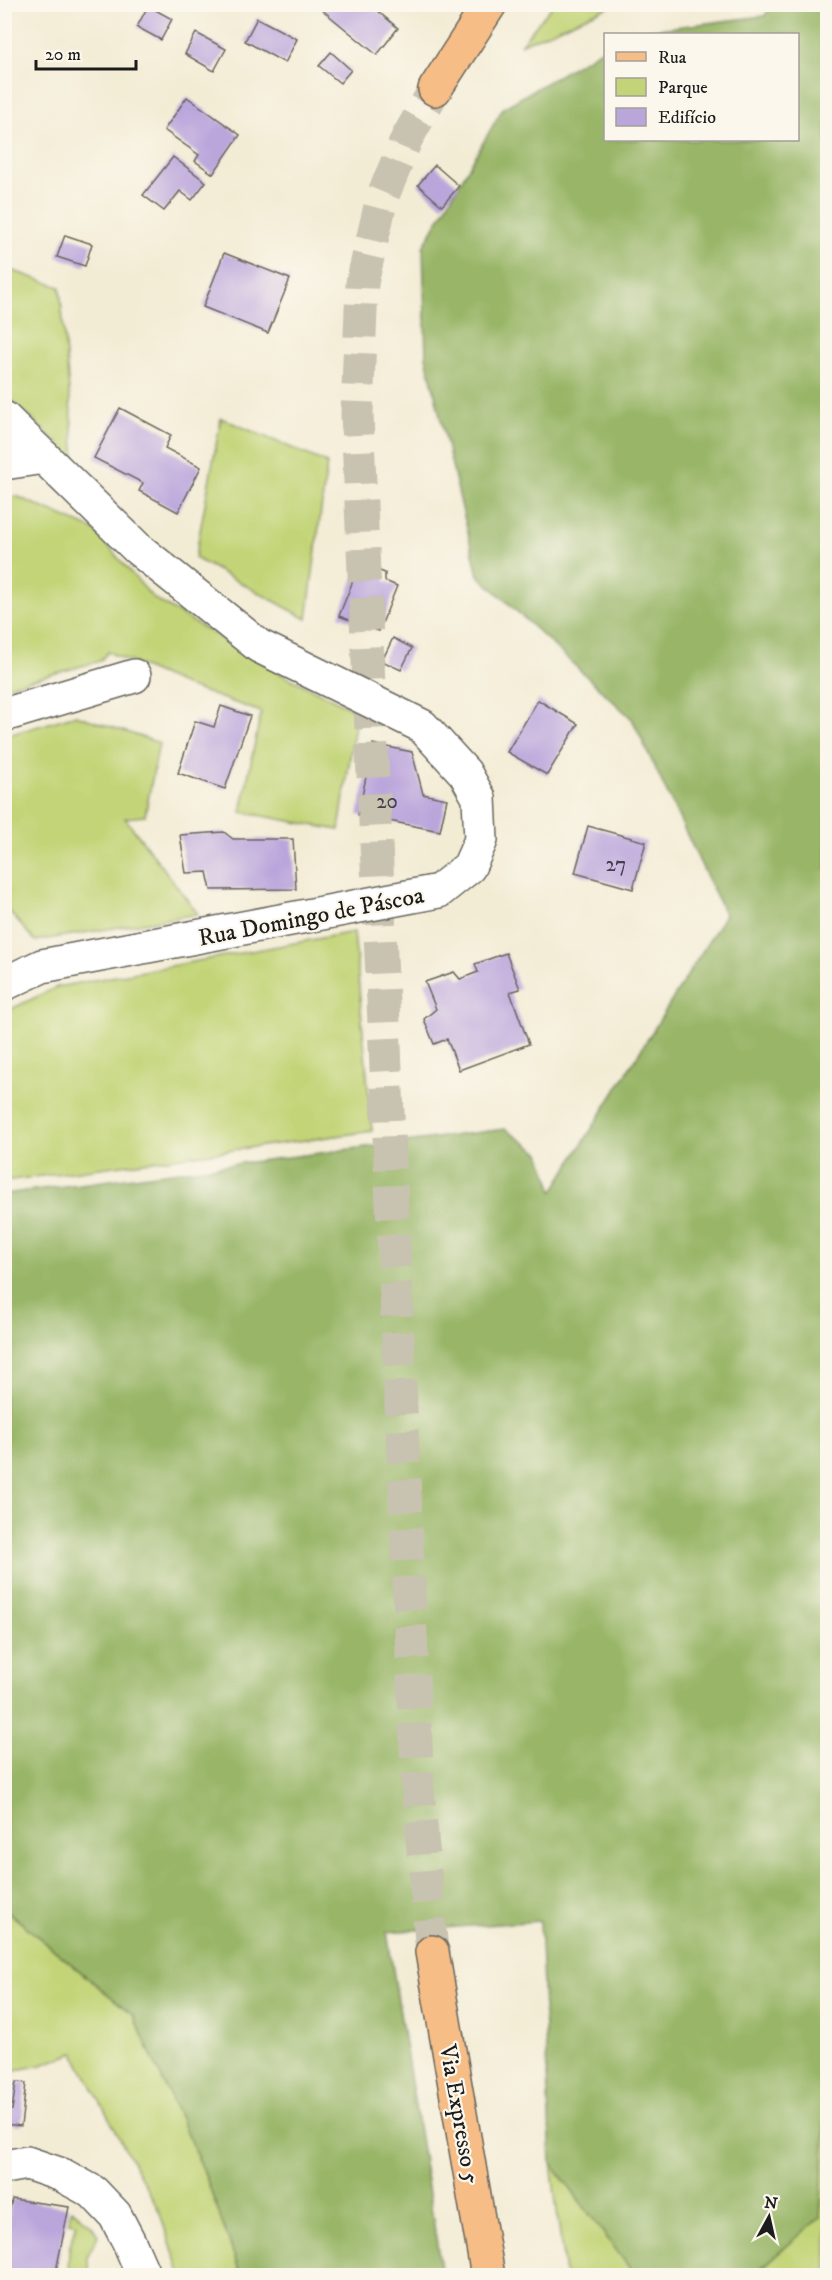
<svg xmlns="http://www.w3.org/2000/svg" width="832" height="2280" viewBox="0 0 832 2280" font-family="'IM FELL DW Pica',serif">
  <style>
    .green { fill: #c2d477; stroke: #6f784a; stroke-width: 1.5 }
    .forest { fill: #99b668; stroke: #5a6942; stroke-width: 1.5 }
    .building { fill: #bba6dc }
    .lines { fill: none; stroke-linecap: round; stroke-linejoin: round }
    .primary-tunnel { stroke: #c8c2b0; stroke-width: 33; stroke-dasharray: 33 16; stroke-linecap: butt }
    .minor-casing { stroke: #67655d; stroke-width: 36 }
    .primary-casing { stroke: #67655d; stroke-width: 36 }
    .minor { stroke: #fff; stroke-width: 33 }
    .primary { stroke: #f6be86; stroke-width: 33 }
    .labels { text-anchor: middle; stroke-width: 4.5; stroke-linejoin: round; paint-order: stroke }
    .number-label { font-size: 21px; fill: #443e4c }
    .street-label { font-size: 24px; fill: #1c1c1c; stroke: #fbf7ec }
  </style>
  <rect width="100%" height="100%" fill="#fbf7ec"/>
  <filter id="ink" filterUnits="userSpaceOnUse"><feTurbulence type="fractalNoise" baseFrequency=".0167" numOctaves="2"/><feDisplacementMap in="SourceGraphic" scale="12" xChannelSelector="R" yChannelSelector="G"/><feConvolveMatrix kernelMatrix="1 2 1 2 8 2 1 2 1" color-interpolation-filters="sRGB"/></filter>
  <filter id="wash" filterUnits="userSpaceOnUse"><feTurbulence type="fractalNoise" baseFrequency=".008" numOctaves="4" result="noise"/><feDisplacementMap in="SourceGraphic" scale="24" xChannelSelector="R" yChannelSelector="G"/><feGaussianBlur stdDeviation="1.35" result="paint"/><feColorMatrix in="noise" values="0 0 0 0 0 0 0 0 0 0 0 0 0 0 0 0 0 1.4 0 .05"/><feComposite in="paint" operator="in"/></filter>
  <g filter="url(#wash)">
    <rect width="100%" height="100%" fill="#f3ecd5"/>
    <g class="green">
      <polygon points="553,5 553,4 613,5 520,45"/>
      <polygon points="5,268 60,287 75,459 5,394"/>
      <polygon points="221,418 327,463 307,619 195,558"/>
      <polygon points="16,496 94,530 153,598 281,674 357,711 339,830 241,812 261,712 187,686 108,652 100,661 5,687 4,499"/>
      <polygon points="76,715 159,743 145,816 125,818 198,914 35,941 5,907 5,736"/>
      <polygon points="354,932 372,1131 5,1181 5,1012 57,987"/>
      <polygon points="4,1909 133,2015 203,2169 241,2275 181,2275 159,2211 74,2053 42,2065 5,2072"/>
      <polygon points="827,2074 827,2275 753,2276 820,2217"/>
      <polygon points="551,2163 635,2275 565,2275"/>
      <polygon points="72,2209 92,2226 98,2235 87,2257 90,2273 84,2275 68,2275 69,2250 76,2223 69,2222"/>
    </g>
    <polygon class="forest" points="774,5 827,5 827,2074 820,2217 753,2275 635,2275 551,2163 540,1921 387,1932 442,2275 241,2275 203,2169 133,2015 5,1909 4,1194 505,1129 540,1153 553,1191 725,915 632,719 478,575 426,357 423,247 503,108 605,48 606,140 798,140 798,34 629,34 634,32 764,16"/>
    <g id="blocks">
      <g class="building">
        <polygon points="315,4 369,4 398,28 377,55"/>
        <polygon points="148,6 172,19 161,40 137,27"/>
        <polygon points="257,18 297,39 285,63 245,41"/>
        <polygon points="196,33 226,49 214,71 185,54"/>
        <polygon points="331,52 351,70 340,83 319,66"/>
        <polygon points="187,97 240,135 213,174 195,161 199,155 164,130"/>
        <polygon points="173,157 206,182 192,200 180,191 164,211 143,195"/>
        <polygon points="435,165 459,186 442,206 418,185"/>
        <polygon points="65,235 92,244 85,266 57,257"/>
        <polygon points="224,253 290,279 268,333 203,307"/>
        <polygon points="120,408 171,435 165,448 201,467 178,512 139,491 143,483 94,458"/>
        <polygon points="360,563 385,573 385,581 397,586 379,631 339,616"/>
        <polygon points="393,638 412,648 401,670 382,661"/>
        <polygon points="538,700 578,724 547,775 507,752"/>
        <polygon points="221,706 250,716 225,789 178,773 195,721 214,727"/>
        <polygon points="373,744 412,752 423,794 447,799 440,831 358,815"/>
        <polygon points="588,826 646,842 633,889 575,873"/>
        <polygon points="224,832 233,839 293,839 296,889 211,890 207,872 186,873 180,835"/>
        <polygon points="506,953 520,989 510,992 529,1044 459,1070 447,1039 434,1044 424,1019 436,1009 425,982 454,972 460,979 478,972 475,964"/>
        <polygon points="16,2082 26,2083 21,2126 4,2124 4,2110 12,2110"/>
        <polygon points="12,2199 69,2207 55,2276 4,2276 4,2223 7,2223"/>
      </g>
    </g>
  </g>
  <g filter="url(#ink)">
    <use href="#blocks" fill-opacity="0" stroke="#67655d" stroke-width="1.5"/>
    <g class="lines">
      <polyline class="primary-tunnel" points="432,1952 418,1791 357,414 362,283 382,198 407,138 435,89"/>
      <g class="minor-casing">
        <g id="minor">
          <polyline points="4,418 137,548 259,646 422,726 465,773 479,798 481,840 469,867 439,891 42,966 4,984"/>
          <polyline points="4,463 44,457"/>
          <polyline points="4,715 134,676"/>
          <polyline points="4,2167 27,2163 62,2175 93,2192 115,2215 129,2242 144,2276"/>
        </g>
      </g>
      <g class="primary-casing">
        <g id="primary">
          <polyline points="435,89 490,4"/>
          <polyline points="432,1952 488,2276"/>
        </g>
      </g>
      <use href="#minor" class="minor"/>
      <use href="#primary" class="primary"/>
    </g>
  </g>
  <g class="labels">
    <g class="number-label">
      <text x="387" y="808">20</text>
      <text x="616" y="871">27</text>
    </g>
    <g class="street-label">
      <text transform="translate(311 916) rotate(-11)" y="8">Rua Domingo de Páscoa</text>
      <text transform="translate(460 2114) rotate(80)" y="8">Via Expresso 5</text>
    </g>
  </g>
  <rect width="832" height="2280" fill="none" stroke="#fbf7ec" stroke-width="24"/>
  <rect x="604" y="33" width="195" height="108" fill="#fbf7ec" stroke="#a29f99" stroke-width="1.5"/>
  <rect x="616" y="52" width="30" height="9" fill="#f6be86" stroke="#a29f99" stroke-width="1.5"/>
  <text x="658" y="63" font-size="18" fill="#1c1c1c">Rua</text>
  <rect x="616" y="78" width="30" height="18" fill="#c2d477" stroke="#a29f99" stroke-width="1.5"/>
  <text x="658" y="93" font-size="18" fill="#1c1c1c">Parque</text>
  <rect x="616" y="108" width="30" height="18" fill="#bba6dc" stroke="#a29f99" stroke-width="1.5"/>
  <text x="658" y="123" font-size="18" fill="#1c1c1c">Edifício</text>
  <g transform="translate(769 2217) rotate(8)" stroke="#fbf7ec" stroke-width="4.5" paint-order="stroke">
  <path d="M0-4.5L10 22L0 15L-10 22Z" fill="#1c1c1c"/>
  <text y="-9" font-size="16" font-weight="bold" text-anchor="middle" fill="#1c1c1c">N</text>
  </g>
  <path d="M36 60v9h100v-9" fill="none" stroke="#1c1c1c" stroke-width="3"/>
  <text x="45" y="60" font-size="18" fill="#1c1c1c" stroke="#fbf7ec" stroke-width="4.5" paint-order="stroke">20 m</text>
</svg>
